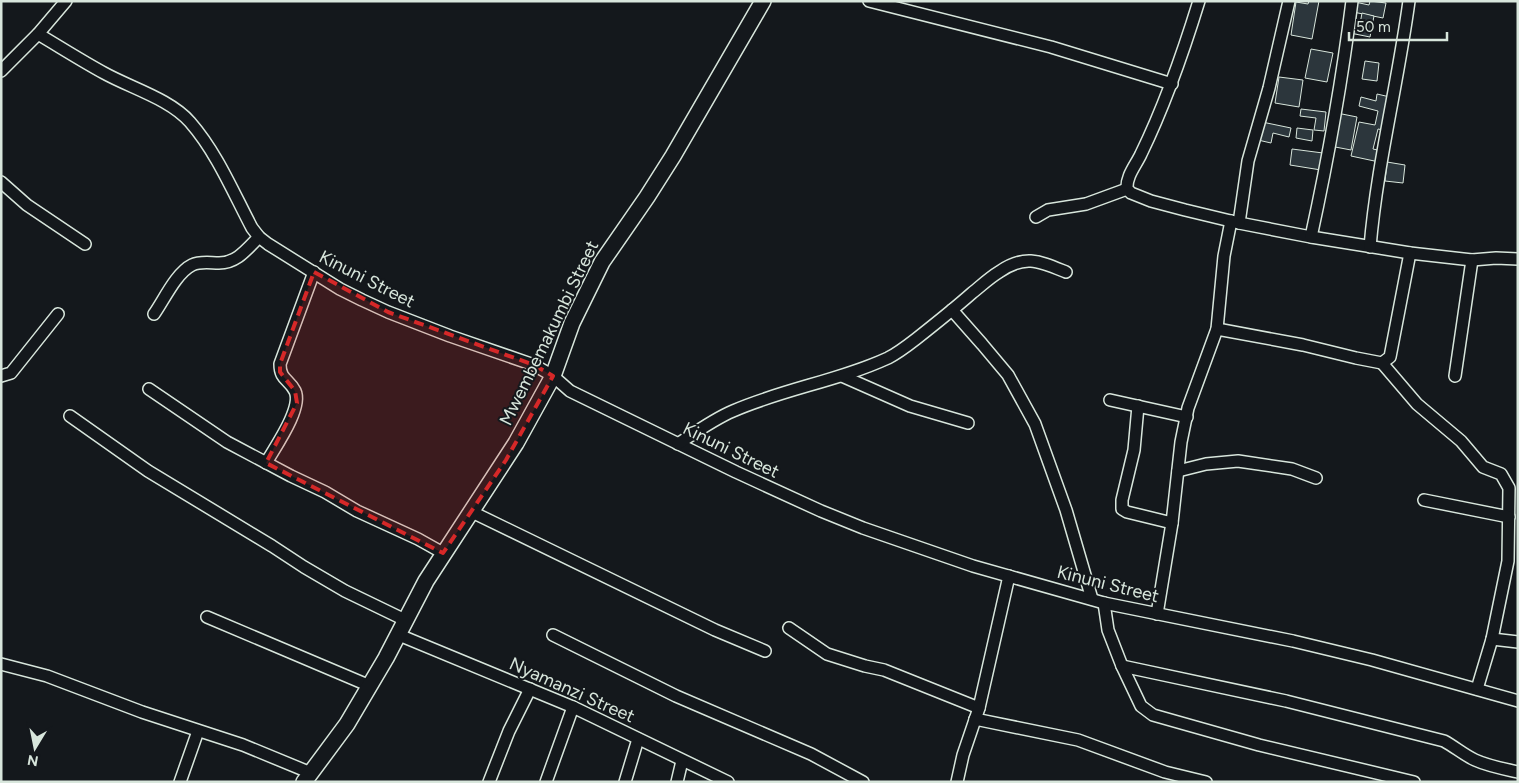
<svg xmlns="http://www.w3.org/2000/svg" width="1519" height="783" viewBox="0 0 1519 783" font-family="Figtree,sans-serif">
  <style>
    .building { fill: #2c363c; stroke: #d8e6dc }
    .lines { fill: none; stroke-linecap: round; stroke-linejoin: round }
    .minor-casing { stroke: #d8e6dc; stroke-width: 14 }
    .tertiary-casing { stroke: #d8e6dc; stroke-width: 18 }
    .minor { stroke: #14181c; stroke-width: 11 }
    .tertiary { stroke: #14181c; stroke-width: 15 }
    .marked { fill: #d62828; fill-opacity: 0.2; stroke: #d62828; stroke-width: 4; stroke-dasharray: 10 6; stroke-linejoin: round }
    .labels { text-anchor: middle; stroke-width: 4; stroke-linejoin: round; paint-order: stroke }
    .street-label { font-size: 18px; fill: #d8e6dc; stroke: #14181c }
  </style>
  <rect width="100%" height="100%" fill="#14181c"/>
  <g class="building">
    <polygon points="1309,1 1319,1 1312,39 1291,35 1296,2 1308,4"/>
    <polygon points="1370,1 1386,3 1383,18 1353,12 1355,2 1369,5"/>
    <polygon points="1362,13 1374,16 1370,37 1350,33 1352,23 1360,24"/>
    <polygon points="1311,49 1333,53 1327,82 1305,78"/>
    <polygon points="1365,61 1379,63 1377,81 1362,79"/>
    <polygon points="1279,77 1303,80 1299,107 1275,103"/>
    <polygon points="1377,94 1390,97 1383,130 1378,129 1373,149 1382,151 1379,162 1351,156 1359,122 1375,125 1378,111 1359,106 1361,97 1376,101"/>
    <polygon points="1301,109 1326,112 1324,131 1314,130 1316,118 1300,116"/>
    <polygon points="1337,113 1357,117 1351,150 1330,146"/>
    <polygon points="1262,122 1291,128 1289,137 1273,133 1271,143 1258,140"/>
    <polygon points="1297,128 1313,130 1312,141 1296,138"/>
    <polygon points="1292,149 1323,153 1321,170 1290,165"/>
    <polygon points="1387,162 1405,165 1403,183 1385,181"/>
  </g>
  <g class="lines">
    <g class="minor-casing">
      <g id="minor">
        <polyline points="869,1 1051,47 1172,84"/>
        <path d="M1199 1C1183 53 1165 105 1141 154 1136 165 1126 176 1127 189L1131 193 1151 201 1185 210 1239 223 1311 237 1410 253 1472 260 1496 258 1518 259"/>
        <path d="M38 34C60 47 82 61 104 73 131 88 170 99 190 122 217 153 233 192 252 228L259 237 268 244 340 289 362 300 388 312 450 336 534 365 553 376 570 391 736 472 821 511 863 528 973 566 1104 603 1293 641 1372 660 1518 701"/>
        <polyline points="1,71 38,34 66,1"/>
        <polyline points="1,182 27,205 85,244"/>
        <polyline points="1036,217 1048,210 1086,204 1127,189"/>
        <polyline points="1239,223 1248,161 1269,88 1289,1"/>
        <path d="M1311 237C1328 159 1342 81 1352 1"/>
        <path d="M1370 247C1377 164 1398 83 1409 1"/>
        <polyline points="952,310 982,344 1008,375 1035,424 1066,510 1092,599"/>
        <path d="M154 314C164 300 176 273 192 265 200 261 210 263 219 263 237 263 247 249 259 237"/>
        <polyline points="1217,329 1303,345 1356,358 1382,363 1390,357 1410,253"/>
        <polyline points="1382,363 1417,404 1461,441 1483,467 1501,474 1509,488 1508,561 1492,639 1477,689"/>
        <polyline points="1,376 11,373 58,314"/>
        <polyline points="842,376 910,406 968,423"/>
        <polyline points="1455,376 1472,260"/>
        <polyline points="149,389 227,442 291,476 325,492 357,511 418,539 443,553"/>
        <polyline points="1110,400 1187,417"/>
        <polyline points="1138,406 1134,450 1122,500 1122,509 1127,512 1172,523"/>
        <polyline points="70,416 148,471 272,546 304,567 345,591 405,620"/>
        <path d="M678 444C696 432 714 419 733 411 783 389 838 381 888 358 898 353 907 346 916 339 935 324 954 309 972 293 981 286 989 278 999 272 1025 254 1039 261 1066 272"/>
        <path d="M266 463C275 447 303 408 295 391 289 379 280 380 280 364L314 272"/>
        <polyline points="1178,471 1206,464 1238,461 1292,469 1316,478"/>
        <polyline points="1424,500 1509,517"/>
        <polyline points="472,512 715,630 765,651"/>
        <polyline points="1104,603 1108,630 1122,666 1141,706 1153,715 1259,745 1414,782"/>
        <polyline points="1157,614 1172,523 1181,442 1188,408 1217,329 1224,256 1231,221"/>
        <polyline points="207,617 370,686"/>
        <polyline points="789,628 827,654 865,666 884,670 979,708"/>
        <polyline points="399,635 573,707 728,782"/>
        <polyline points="553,635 676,696 811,754 863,782"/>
        <polyline points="1492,639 1518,642"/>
        <polyline points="1,664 47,676 142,712 243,745 311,773"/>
        <path d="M1122 666 1286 701 1444 741C1455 747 1464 755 1475 760 1488 766 1504 769 1518 772"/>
        <polyline points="975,719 1078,740 1165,772 1206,782"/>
        <polyline points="180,782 198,731"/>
        <polyline points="489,782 509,731 530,689"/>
        <polyline points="546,782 573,707"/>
        <polyline points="625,782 638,739"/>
        <polyline points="677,782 682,761"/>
        <polyline points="957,782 963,755 979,708 1009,576"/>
      </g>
    </g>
    <g class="tertiary-casing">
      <polyline id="tertiary" points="304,782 347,724 386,658 426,581 516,443 553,376 572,323 602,262 647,197 673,156 763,1"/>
    </g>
    <use href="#minor" class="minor"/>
    <use href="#tertiary" class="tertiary"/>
  </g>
  <path class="marked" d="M314 272 388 312 534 365 553 376 506 460 443 553 266 463 297 403 295 391 280 372V364Z"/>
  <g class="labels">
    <g class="street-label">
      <text transform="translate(367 279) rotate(27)" y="6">Kinuni Street</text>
      <text transform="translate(549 333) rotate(-64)" y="6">Mwembemakumbi Street</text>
      <text transform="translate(731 450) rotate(26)" y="6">Kinuni Street</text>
      <text transform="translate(1108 584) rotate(14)" y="6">Kinuni Street</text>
      <text transform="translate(572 690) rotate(24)" y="6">Nyamanzi Street</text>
    </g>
  </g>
  <rect width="1519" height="783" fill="none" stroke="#d8e6dc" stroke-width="5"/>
  <g transform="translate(35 748) rotate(190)" stroke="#14181c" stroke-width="4" paint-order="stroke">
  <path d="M0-4L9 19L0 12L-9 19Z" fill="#d8e6dc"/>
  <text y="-8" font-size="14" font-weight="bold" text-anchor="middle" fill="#d8e6dc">N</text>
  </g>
  <path d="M1349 32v8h98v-8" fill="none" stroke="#d8e6dc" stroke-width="2.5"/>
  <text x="1356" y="32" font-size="15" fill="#d8e6dc" stroke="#14181c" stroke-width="4" paint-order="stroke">50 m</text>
</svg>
